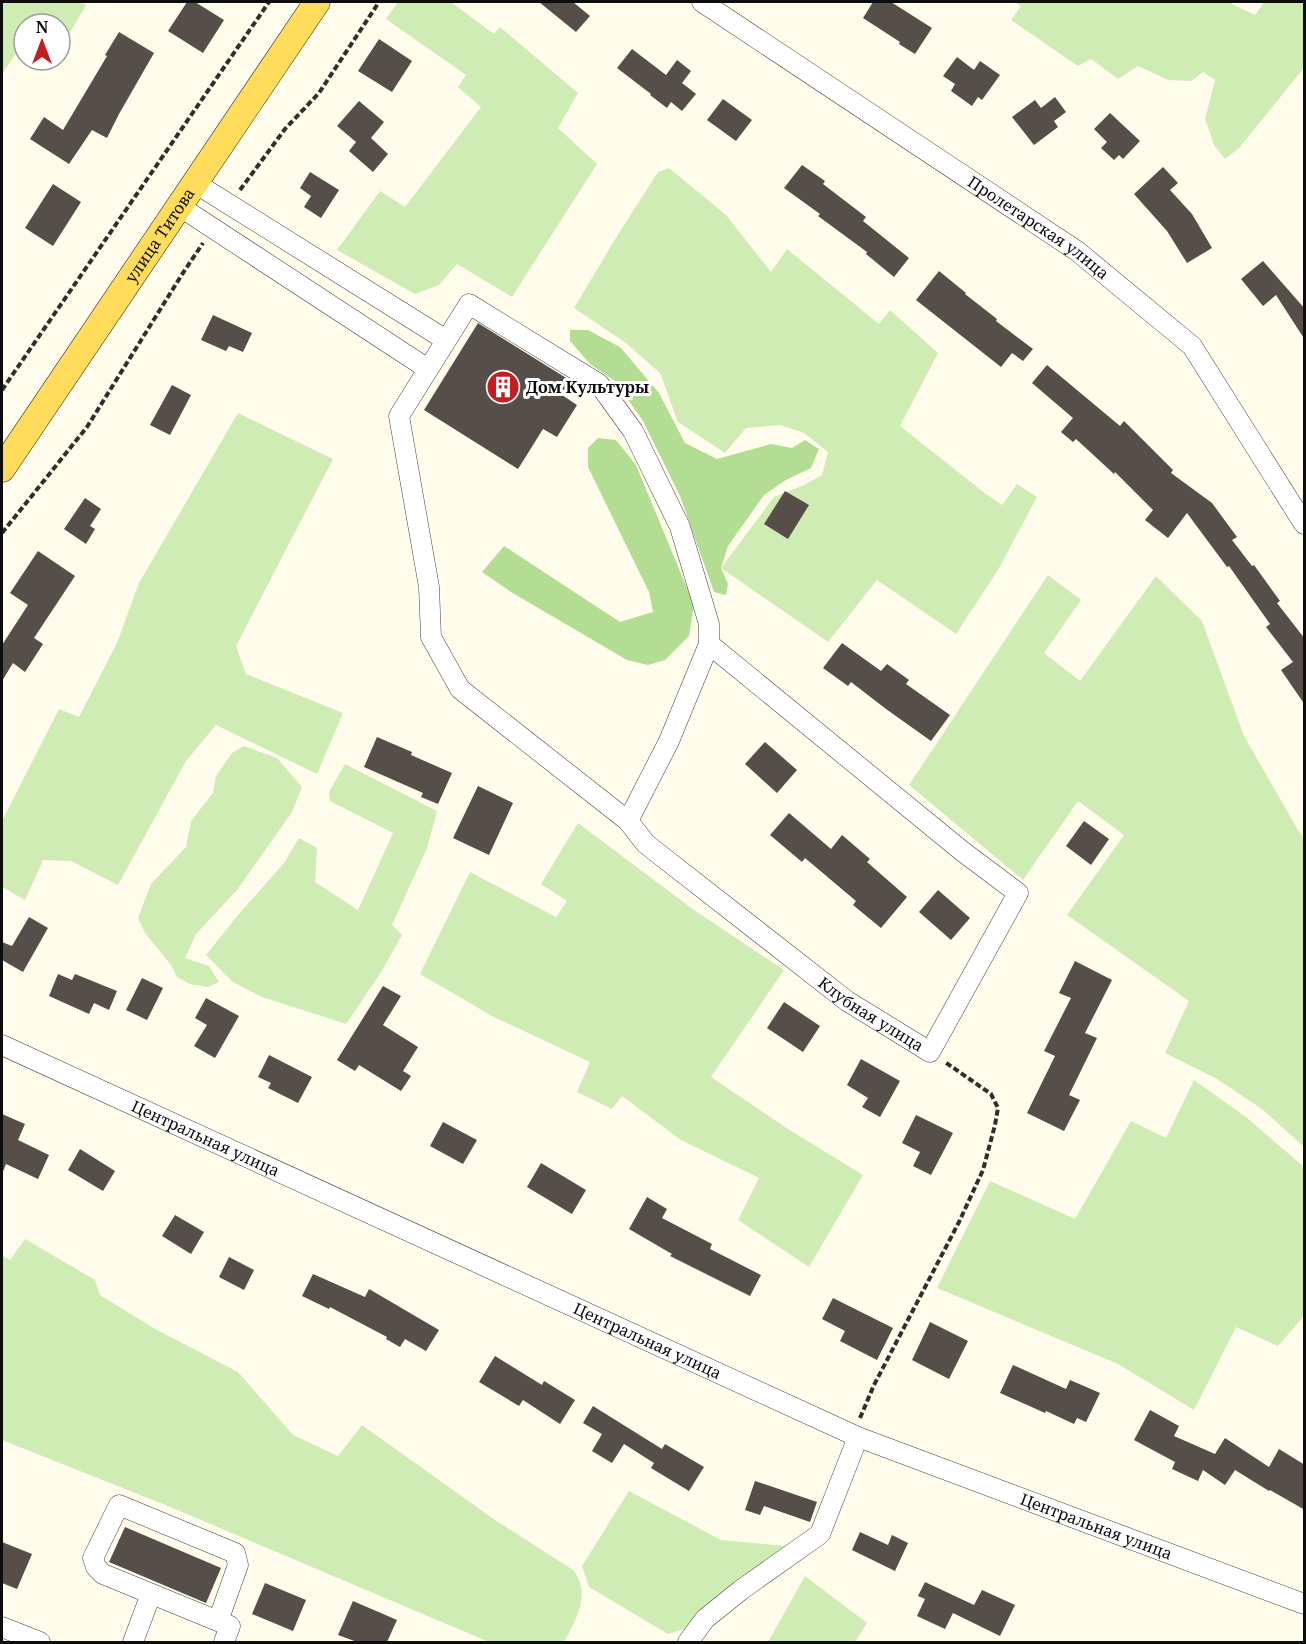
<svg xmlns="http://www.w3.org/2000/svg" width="1306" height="1644" viewBox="0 0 1306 1644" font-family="'Noto Serif',serif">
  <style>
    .green { fill: #cfecb4 }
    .forest { fill: #b2dd92 }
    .building { fill: #564e48 }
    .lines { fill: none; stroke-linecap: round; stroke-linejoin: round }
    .minor-casing { stroke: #404040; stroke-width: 21 }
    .major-casing { stroke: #1e1e1e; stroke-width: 27 }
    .path { stroke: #2f2f2f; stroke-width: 4; stroke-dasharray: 6 3; stroke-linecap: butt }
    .minor { stroke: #fff; stroke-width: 20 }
    .major { stroke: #ffdc5c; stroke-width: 26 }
    .labels { text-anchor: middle; stroke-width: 6; stroke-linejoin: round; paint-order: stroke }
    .street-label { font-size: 16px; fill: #0d0d0d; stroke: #fff }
    .poi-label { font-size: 16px; font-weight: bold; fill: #0d0d0d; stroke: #fff; text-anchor: start }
  </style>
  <rect width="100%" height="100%" fill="#fffcec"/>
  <g class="green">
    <polygon points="2,2 80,2 86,5 60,50 60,24 24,24 24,51 19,49 2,74"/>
    <polygon points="398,2 451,2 494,34 500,27 578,93 558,128 597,164 512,297 457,264 439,285 415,294 337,250 380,191 405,207 481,107 458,87 466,75 386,19"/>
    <polygon points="1015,2 1228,2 1255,15 1264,2 1304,2 1304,68 1239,148 1225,159 1214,145 1205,119 1215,80 1203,72 1191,81 1168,80 1138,66 1118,79 1091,59 1078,66 1011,20 1021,6"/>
    <polygon points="669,168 726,215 771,272 787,249 879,324 890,310 938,353 900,426 986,494 1002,505 1017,484 1037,497 998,570 956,634 877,580 828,642 721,568 774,497 804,485 822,475 828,452 804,433 780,425 746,428 725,453 678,422 660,373 626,343 574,308 617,236 658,172"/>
    <polygon points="238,413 333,459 236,646 246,674 343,713 317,774 216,725 186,761 118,885 71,861 43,860 25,900 2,887 2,821 59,709 79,717 117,643 139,583"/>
    <polygon points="1048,575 1081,600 1044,653 1080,681 1156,576 1202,621 1244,736 1298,830 1304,838 1304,1147 1262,1109 1217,1079 1165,1053 1189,1001 1067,915 1124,835 1078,801 1023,880 909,785"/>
    <polygon points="244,746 277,758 302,787 292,812 237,890 196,934 185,958 209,966 219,982 208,987 190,984 177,977 171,965 145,933 138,918 151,884 186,847 191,821 213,793 216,776 232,753"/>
    <polygon points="345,764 437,811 427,848 392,925 402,935 380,974 346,1024 262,997 233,982 206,955 238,915 284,863 299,838 317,848 315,882 358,910 393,833 330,801 329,792"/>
    <polygon points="578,823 694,910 784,970 711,1077 788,1129 863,1175 809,1267 738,1220 759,1178 681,1140 622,1096 612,1109 577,1092 590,1062 492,1016 420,974 470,872 556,917 567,901 541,884"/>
    <polygon points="1194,1080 1246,1117 1304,1167 1304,1316 1278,1346 1236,1327 1194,1410 1118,1364 937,1288 990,1181 1075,1219 1131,1121 1166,1138"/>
    <path d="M25 1239 95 1280 100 1295 157 1330 238 1372 293 1435 338 1456 362 1425 495 1520 573 1570C592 1594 576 1619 564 1642H489L168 1506 2 1440V1255L10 1260Z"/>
    <polygon points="629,1491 721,1540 785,1546 746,1577 688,1628 668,1634 589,1587 582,1566"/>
    <polygon points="805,1576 867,1623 855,1642 768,1642"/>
  </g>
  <g class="forest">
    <polygon points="570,330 588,330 620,347 659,393 685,443 717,459 771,444 792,448 805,440 819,449 811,468 786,480 764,495 728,546 721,568 728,584 726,595 714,592 680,496 643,421 615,381 590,364 570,341"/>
    <polygon points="598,438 616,440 636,465 694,605 689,636 665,660 648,665 627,660 511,592 482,572 504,546 620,622 653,612 649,592 588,467 588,448"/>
  </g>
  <g class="building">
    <polygon points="187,2 195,2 224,20 203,53 168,31"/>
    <polygon points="539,2 573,2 590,16 576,32"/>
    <polygon points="873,2 891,2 932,28 915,54 899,44 900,42 863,18"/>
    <polygon points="119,32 154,53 119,114 107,138 92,130 69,164 30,139 44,117 63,130 107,56 105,55"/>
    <polygon points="379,39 412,61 392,92 358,71"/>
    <polygon points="632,49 666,75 677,60 691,71 682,83 696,94 682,111 671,102 667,108 650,95 651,94 617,68"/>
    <polygon points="957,57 974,70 980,61 1000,75 982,100 978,97 972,106 951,91 955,84 943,76"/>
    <polygon points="1055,97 1066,112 1054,121 1058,127 1034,145 1012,117 1035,100 1041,108"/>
    <polygon points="723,99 752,120 736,141 707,120"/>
    <polygon points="359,101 384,122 371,138 388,154 373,172 349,151 356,142 337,126"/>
    <polygon points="1110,113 1140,141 1123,159 1119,155 1114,160 1101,148 1107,142 1094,129"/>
    <polygon points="802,165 825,181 823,184 866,217 863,221 909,258 894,277 866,254 867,252 818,216 820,214 784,188"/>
    <polygon points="1163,167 1178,183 1170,190 1192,214 1212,248 1187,263 1167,231 1134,194"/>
    <polygon points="310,172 339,190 321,218 304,207 311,196 300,188"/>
    <polygon points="53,184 81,202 53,246 25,228"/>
    <polygon points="1263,261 1305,309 1305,340 1276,295 1263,306 1241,279"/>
    <polygon points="939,271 966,293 965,294 997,319 996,321 1033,349 1023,361 1012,353 1001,367 916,300"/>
    <polygon points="213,315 252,333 243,352 229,346 226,351 201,340"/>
    <polygon points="478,323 571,381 562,395 577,405 557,437 543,429 518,469 424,410"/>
    <polygon points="1047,365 1120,426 1124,421 1173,470 1171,473 1212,503 1237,537 1232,540 1252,566 1254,565 1280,601 1277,603 1305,639 1305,705 1281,670 1293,662 1266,627 1270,624 1229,566 1227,567 1187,513 1168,538 1145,520 1153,510 1115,472 1114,474 1076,439 1073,442 1061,432 1073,418 1032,383"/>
    <polygon points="172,385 191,395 170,435 150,425"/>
    <polygon points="785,491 809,505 788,539 764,524"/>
    <polygon points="85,498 101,509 90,526 95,529 86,544 64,529"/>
    <polygon points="38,551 75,576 34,638 43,644 25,672 13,663 2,681 2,645 28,605 10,593"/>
    <polygon points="842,643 881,671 887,664 909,680 906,684 950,715 931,741 886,709 851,682 848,686 823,668"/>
    <polygon points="377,737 412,752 411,755 452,773 438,804 421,797 423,793 364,767"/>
    <polygon points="765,742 797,770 777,793 745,764"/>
    <polygon points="478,786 513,803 489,855 453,838"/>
    <polygon points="789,813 831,849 842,835 870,859 867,862 907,897 881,928 853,905 856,901 805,858 802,862 770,835"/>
    <polygon points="1084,821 1109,839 1091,865 1066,846"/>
    <polygon points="938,890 970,918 951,940 919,912"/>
    <polygon points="29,917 48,928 23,972 2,960 2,942 12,946"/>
    <polygon points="1075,961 1112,980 1085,1033 1097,1038 1069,1095 1080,1100 1064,1131 1027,1113 1055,1056 1044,1051 1071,998 1059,993"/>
    <polygon points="58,974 72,980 75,974 117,991 109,1010 94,1003 89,1014 49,996"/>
    <polygon points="142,978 163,988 147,1020 126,1010"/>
    <polygon points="383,986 401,996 383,1025 418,1047 403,1071 411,1076 401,1091 359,1065 355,1071 337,1060"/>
    <polygon points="206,998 239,1016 215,1058 194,1046 207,1025 195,1018"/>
    <polygon points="784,1002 820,1026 803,1052 767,1028"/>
    <polygon points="269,1055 312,1077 298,1103 268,1088 271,1083 258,1077"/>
    <polygon points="861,1059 900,1081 880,1117 862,1107 868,1098 847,1085"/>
    <polygon points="2,1114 25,1124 18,1140 49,1155 38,1179 6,1164 2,1174"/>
    <polygon points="916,1115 953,1133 931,1175 913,1166 920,1152 902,1143"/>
    <polygon points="443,1122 477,1140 463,1164 430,1146"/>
    <polygon points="80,1149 115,1171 103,1191 68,1170"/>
    <polygon points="541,1163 586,1190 572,1214 527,1187"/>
    <polygon points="647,1197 667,1209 662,1218 712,1244 710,1249 761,1275 750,1296 670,1256 672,1254 629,1229"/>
    <polygon points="175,1215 204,1232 191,1254 162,1236"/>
    <polygon points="229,1257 254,1270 244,1290 219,1277"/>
    <polygon points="313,1274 365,1297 369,1289 439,1330 426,1351 405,1339 400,1347 386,1339 387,1337 330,1307 329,1309 302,1296"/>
    <polygon points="833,1298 893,1328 877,1360 840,1341 845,1331 822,1319"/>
    <polygon points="930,1322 968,1341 949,1379 912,1360"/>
    <polygon points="495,1356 542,1385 544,1381 575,1400 560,1424 523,1400 519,1406 479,1382"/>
    <polygon points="1013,1365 1066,1389 1070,1380 1100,1393 1086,1422 1077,1418 1074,1424 1046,1411 1045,1413 1000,1393"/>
    <polygon points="593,1406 662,1449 665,1444 704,1467 689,1491 651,1468 654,1463 624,1444 612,1463 592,1451 602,1434 583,1423"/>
    <polygon points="1150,1410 1179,1426 1174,1436 1215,1454 1225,1438 1269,1467 1279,1449 1305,1465 1305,1510 1270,1490 1269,1491 1235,1470 1225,1485 1203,1470 1198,1481 1172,1469 1175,1462 1134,1440"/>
    <polygon points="755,1481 817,1502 810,1522 764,1506 760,1515 745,1510"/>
    <polygon points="125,1527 221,1568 206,1603 109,1562"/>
    <polygon points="860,1532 888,1545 892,1535 908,1543 895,1571 852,1550"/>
    <polygon points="2,1542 32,1554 17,1589 2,1583"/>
    <polygon points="925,1582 974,1605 982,1590 1015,1605 1000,1636 953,1613 945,1629 917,1616 925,1599 918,1596"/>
    <polygon points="265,1583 306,1600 293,1631 252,1614"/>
    <polygon points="353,1601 397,1620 387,1642 357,1642 338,1635"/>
  </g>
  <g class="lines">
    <g class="minor-casing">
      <g id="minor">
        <path id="s1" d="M702 2 1077 251 1192 346 1304 524"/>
        <polyline points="195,183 446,340"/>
        <polyline points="179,206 428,369"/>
        <path id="s2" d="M628 821 460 689 431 637 429 587 399 416 469 304 599 384 633 431 680 527 709 624V644L669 741 628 821 646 844 847 1001 930 1052 1018 893 962 851 709 644"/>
        <path id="s3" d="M2 1045 858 1437 1304 1604"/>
        <polyline points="218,1621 238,1565 235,1553 119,1505 93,1558 96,1567 103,1574 230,1626 224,1642"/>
        <polyline points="2,1627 40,1642"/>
        <polyline points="133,1642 151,1594"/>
        <polyline points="688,1642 705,1619 741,1590 820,1534 858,1437"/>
      </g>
    </g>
    <g class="major-casing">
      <g id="major">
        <path id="s4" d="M2 469 317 2"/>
      </g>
    </g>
    <g class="path">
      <polyline points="240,190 285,129 319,93 379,2"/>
      <polyline points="2,390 269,2"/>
      <polyline points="2,533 87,427 181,276 203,243"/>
      <polyline points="860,1418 874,1385 959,1222 983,1170 995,1125 998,1108 991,1094 945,1062"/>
    </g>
    <use href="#minor" class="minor"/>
    <use href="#major" class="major"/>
  </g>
  <defs>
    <g id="building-disc" transform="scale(1.725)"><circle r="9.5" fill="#c41d20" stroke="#fff"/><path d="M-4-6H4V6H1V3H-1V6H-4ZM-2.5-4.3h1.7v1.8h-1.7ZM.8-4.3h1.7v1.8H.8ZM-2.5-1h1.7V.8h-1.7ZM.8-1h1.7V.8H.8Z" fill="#fff"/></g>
  </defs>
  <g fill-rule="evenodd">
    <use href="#building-disc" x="503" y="387"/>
  </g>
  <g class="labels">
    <g class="street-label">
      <text dy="6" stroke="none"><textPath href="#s1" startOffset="405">Пролетарская улица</textPath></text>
      <text dy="6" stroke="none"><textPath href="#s4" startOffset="282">улица Титова</textPath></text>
      <text dy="6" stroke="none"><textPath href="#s2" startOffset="1574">Клубная улица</textPath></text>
      <text dy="6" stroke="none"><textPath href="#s3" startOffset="224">Центральная улица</textPath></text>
      <text dy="6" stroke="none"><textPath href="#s3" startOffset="710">Центральная улица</textPath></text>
      <text dy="6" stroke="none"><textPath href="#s3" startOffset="1196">Центральная улица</textPath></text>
    </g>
    <g class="poi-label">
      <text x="526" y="393">Дом Культуры</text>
    </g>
  </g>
  <rect width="1306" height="1644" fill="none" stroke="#0d0d0d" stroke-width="6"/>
  <g transform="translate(42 42)"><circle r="28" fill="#ffffff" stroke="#9e9e9e" stroke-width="1.5"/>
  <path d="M0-4.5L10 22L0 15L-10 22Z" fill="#c41d20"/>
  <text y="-9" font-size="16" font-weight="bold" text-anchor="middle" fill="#0d0d0d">N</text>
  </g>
</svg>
